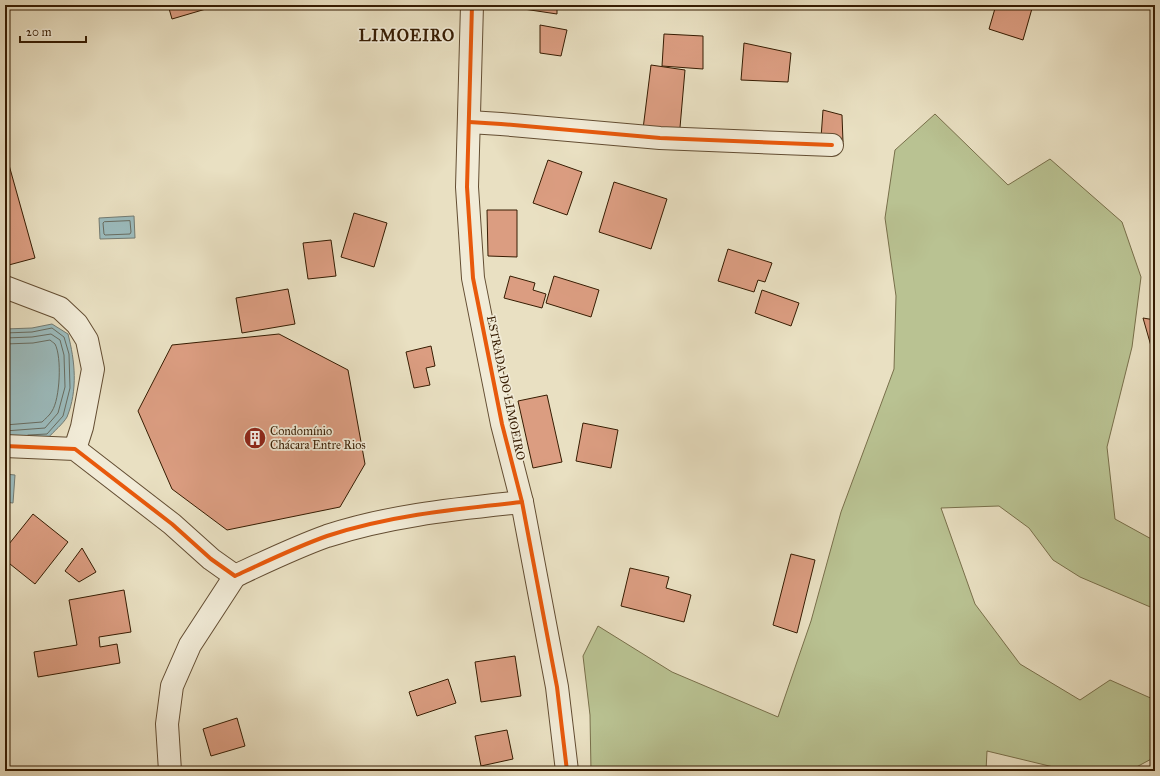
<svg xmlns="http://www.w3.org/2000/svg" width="1160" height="776" viewBox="0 0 1160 776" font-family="'IM FELL Great Primer',serif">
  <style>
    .green { fill: #b9c292; stroke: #786f4a }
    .water { fill: #9bbbbd; stroke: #737b72 }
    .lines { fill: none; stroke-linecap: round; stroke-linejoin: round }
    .shore { stroke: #686c60; stroke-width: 1 }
    .building { fill: #db9d81; stroke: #361c02 }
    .minor-casing { stroke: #634d32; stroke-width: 24 }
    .minor { stroke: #f1ebd7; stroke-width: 22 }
    .cycleway-casing { stroke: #f1ebd7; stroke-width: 6 }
    .cycleway { stroke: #e8590c; stroke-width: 4 }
    .labels { text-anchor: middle; stroke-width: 3.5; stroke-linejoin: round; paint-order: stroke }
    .street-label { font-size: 12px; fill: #361c02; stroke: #f1ebd7 }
    .poi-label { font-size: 12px; fill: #361c02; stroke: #f1ebd7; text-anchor: start }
    .district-label { font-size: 16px; font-weight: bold; letter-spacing: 1px; fill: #361c02; stroke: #f1ebd7 }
  </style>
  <rect width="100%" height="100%" fill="#e9e0c2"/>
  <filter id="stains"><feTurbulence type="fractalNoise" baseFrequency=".005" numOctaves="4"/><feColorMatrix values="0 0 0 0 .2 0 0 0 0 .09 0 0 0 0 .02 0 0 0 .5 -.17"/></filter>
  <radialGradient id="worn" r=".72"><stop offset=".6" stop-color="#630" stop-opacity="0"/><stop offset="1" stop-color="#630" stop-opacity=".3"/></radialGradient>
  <polygon class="green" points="935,114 1008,185 1050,159 1122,222 1141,277 1132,347 1107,447 1115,519 1155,541 1155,609 1080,577 1053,560 1029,528 999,506 941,508 975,604 1020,664 1080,700 1110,680 1155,700 1155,757 1129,771 1070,771 987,751 986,771 591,771 590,715 583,656 598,626 672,672 778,717 811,621 841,512 894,369 896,296 885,218 895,150"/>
  <g class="water">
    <polygon points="134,216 135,238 100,239 99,218"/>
    <path d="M52 324 68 334C75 361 78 390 67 417 63 424 54 431 48 438L5 440V329L32 328Z"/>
    <polygon points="5,474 15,475 13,503 5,502"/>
  </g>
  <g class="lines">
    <g class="shore">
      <polygon points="130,221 131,232 130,234 105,235 104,234 103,223 104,222"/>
      <polyline points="5,333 32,332 52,328 64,337 69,354 70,388 63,416 47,434 28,435"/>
      <polyline points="5,338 32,337 51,334 60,340 64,355 65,387 58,413 45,428 5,431"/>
      <path d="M5 344 33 343 50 340C51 341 54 343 55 344 62 357 60 399 52 411 50 415 45 419 42 422L5 425"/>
    </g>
  </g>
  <g class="building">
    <polygon points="168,5 216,5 216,6 172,19"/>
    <polygon points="517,5 557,5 557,14 517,8"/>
    <polygon points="996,5 1033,5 1023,40 989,29"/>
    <polygon points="540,25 567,30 561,56 540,53"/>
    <polygon points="664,34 703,36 703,69 662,66"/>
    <polygon points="744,43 791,53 788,82 741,80"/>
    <polygon points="651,65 685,70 679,139 642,137"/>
    <polygon points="823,110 842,115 843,142 821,138"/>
    <polygon points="548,160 582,172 567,215 533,203"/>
    <polygon points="9,165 35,258 5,266 5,166"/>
    <polygon points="614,182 667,199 651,249 599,232"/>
    <polygon points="487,210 517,210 517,257 488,256"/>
    <polygon points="354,213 387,223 374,267 341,257"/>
    <polygon points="331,240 336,276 308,279 303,243"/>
    <polygon points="728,249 772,263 765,282 758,280 754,292 718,281"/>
    <polygon points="510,276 535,283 533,290 546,294 542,308 504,298"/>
    <polygon points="554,276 599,290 591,317 546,303"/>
    <polygon points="288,289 295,324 242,333 236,298"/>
    <polygon points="762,290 799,303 791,326 755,313"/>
    <polygon points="1143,318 1155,320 1155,360"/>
    <polygon points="279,334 348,370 365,464 340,507 227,530 172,489 138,411 172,345"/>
    <polygon points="431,346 435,366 426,368 430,385 414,388 406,352"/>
    <polygon points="547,395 562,462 533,468 518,401"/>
    <polygon points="583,423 618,430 611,468 576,461"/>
    <polygon points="33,514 68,542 35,584 5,560 5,549"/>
    <polygon points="82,548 96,572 79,582 65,571"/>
    <polygon points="791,554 815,560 797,633 773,625"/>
    <polygon points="630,568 669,577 666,588 691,595 684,622 621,606"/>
    <polygon points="124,590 131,632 99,637 100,647 117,644 120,663 38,677 34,652 77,645 69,600"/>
    <polygon points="515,656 521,696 481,702 475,662"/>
    <polygon points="448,679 456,703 417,716 409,692"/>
    <polygon points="237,718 245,746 211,756 203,729"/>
    <polygon points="507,730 513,759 481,766 475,736"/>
  </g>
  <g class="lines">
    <g class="minor-casing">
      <g id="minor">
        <polyline points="472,5 467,187 473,278 502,424 522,502 557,687 567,771"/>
        <polyline points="469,122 501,124 660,138 832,145"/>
        <polyline points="5,287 60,308 77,324 87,340 93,369 82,427 75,449"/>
        <path d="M5 446 75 449 172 524 211 559 235 576C265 562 296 547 327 536 391 515 457 509 522 502"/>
        <polyline points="170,771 167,724 172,686 190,645 235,576"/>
      </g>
    </g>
    <use href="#minor" class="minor"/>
    <g class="cycleway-casing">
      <g id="cycleway">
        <polyline points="472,5 467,187 473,278 502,424 522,502 557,687 567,771"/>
        <polyline points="469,122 501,124 660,138 832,145"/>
        <path d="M5 446 75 449 172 524 211 559 235 576C265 562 296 547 327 536 391 515 457 509 522 502"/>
      </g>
    </g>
    <use href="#cycleway" class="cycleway"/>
  </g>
  <defs>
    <g id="building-disc" transform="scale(1.15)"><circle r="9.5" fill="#8f2418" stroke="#f1ebd7"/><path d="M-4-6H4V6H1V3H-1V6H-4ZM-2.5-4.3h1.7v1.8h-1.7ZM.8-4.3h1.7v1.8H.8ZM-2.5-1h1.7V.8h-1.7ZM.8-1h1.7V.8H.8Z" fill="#fff"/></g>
  </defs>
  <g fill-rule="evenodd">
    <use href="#building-disc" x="255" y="438"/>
  </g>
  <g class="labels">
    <g class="street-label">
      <text transform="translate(506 388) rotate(78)" y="4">ESTRADA DO LIMOEIRO</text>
    </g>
    <g class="poi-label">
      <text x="270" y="435">Condomínio<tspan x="270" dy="14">Chácara Entre Rios</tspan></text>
    </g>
    <g class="district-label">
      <text x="407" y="41">LIMOEIRO</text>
    </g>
  </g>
  <rect width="1160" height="776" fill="none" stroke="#e9e0c2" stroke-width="20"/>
  <rect x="6" y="6" width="1148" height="764" fill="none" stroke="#361c02" stroke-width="2"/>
  <rect x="10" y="10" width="1140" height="756" fill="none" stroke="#361c02"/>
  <path d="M20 36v6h66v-6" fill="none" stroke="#361c02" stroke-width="2"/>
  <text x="26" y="36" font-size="12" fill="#361c02" stroke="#f1ebd7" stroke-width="3" paint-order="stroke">20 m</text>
  <rect width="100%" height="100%" filter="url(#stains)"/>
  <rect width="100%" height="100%" fill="url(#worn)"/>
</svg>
